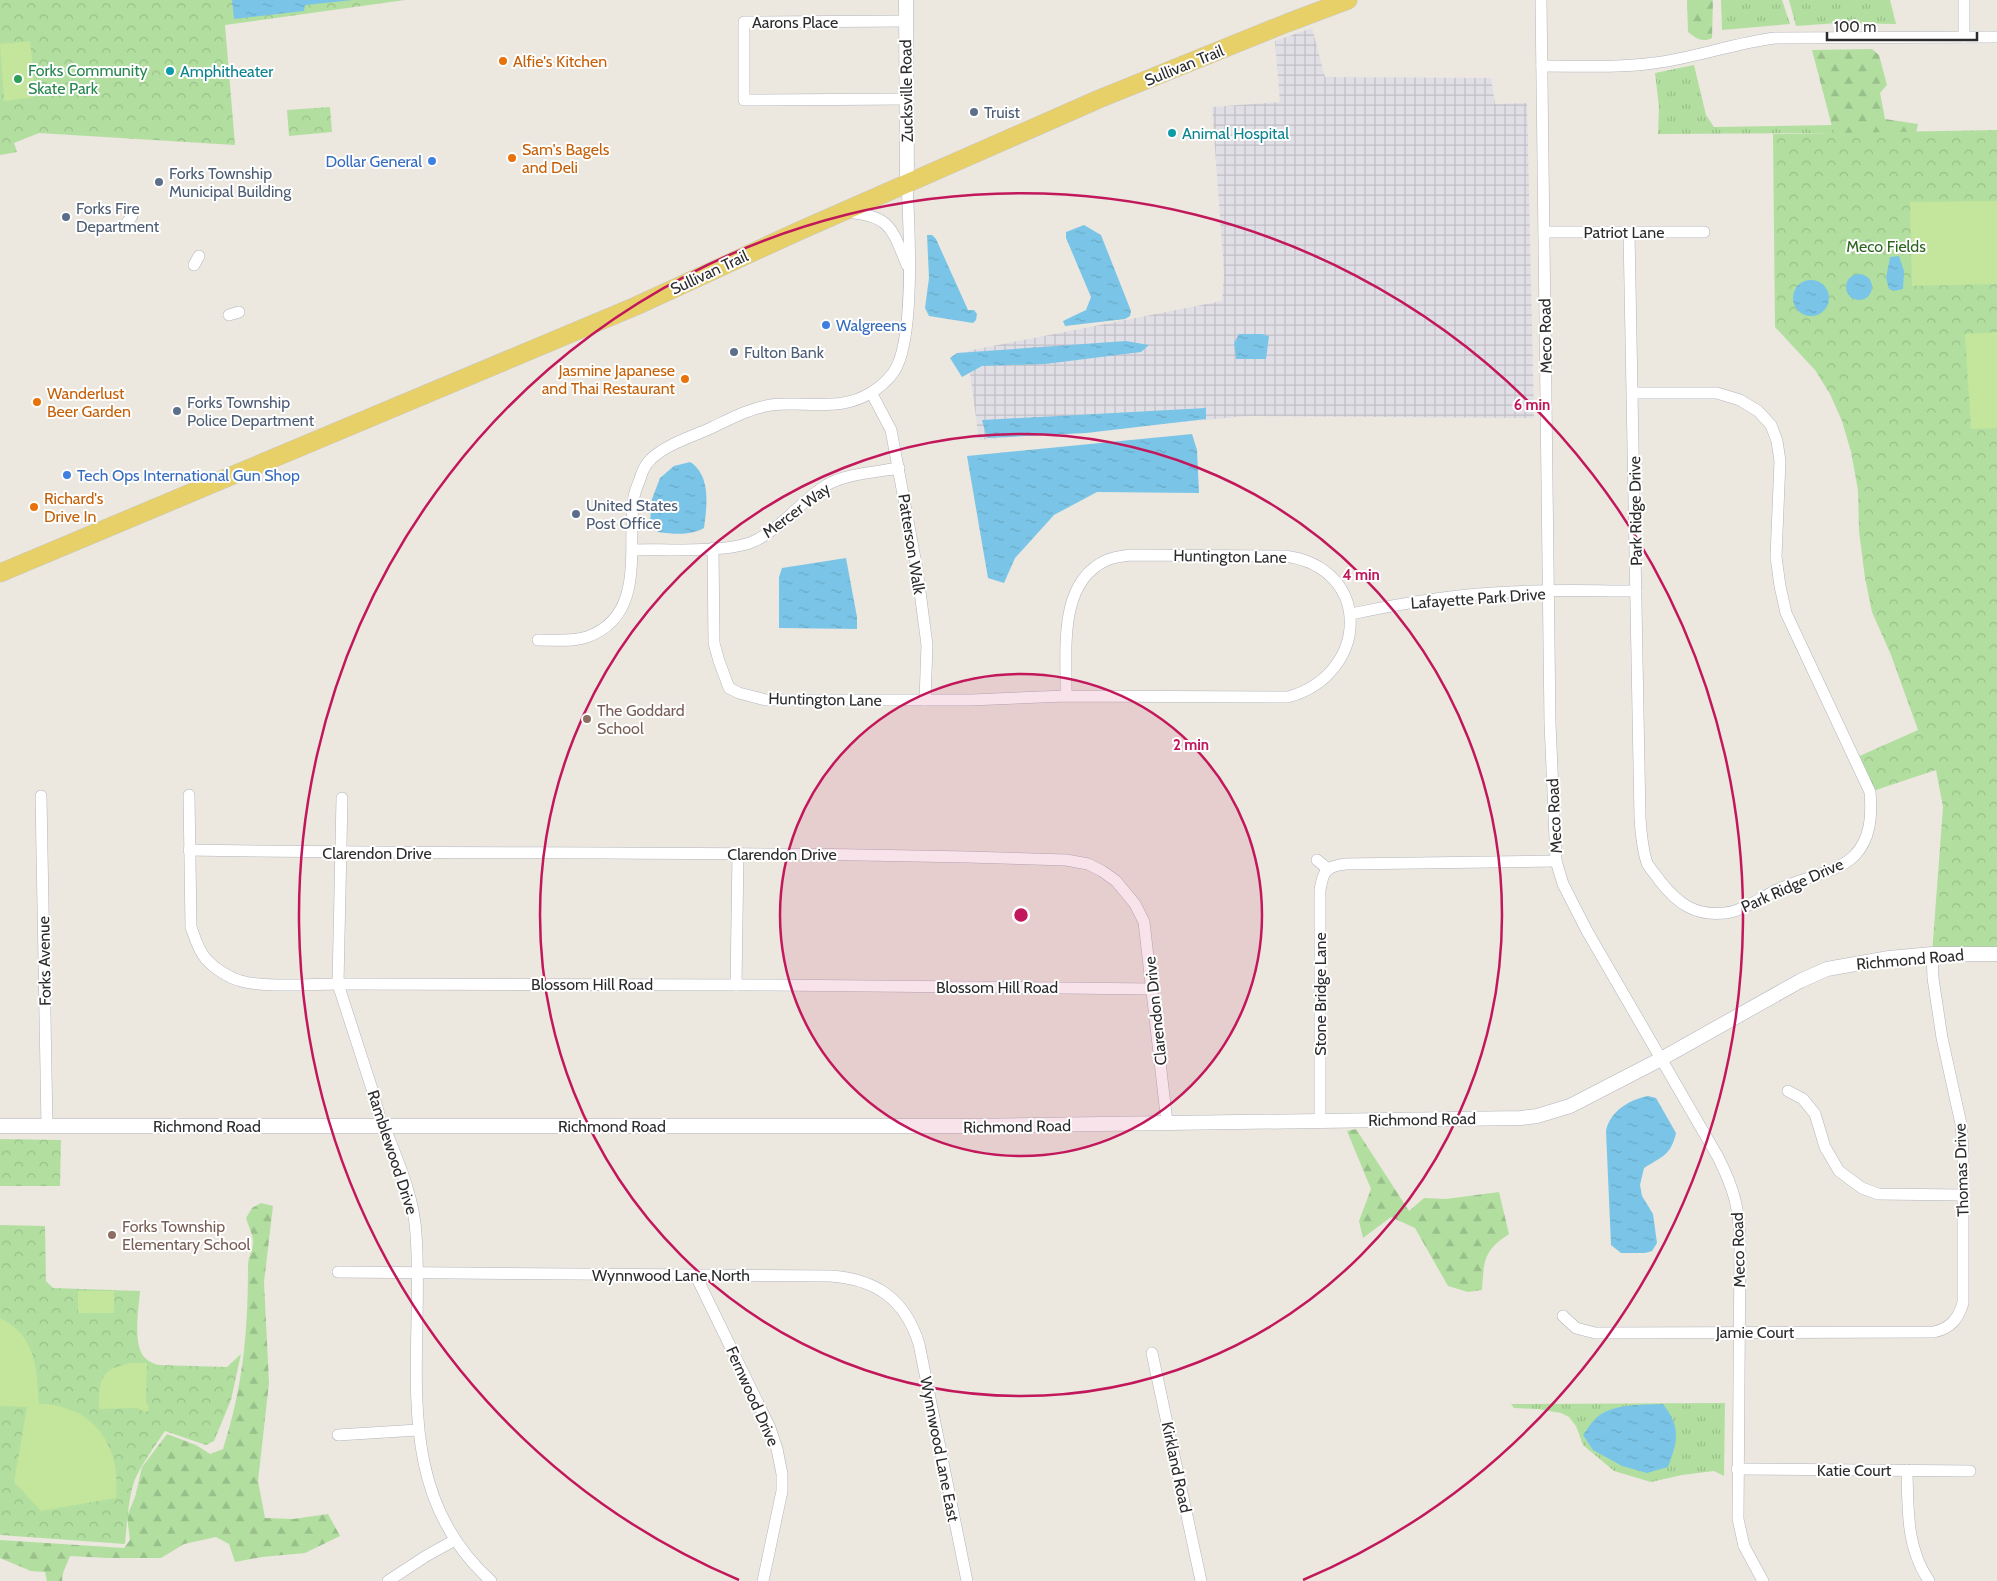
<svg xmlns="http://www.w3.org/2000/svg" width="1997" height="1581" viewBox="0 0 1997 1581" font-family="Cabin,sans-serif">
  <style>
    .industrial { fill: url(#industrial-grid) }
    .grass { fill: url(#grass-tufts) }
    .forest { fill: url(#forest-firs) }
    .park { fill: url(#park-crowns) }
    .pitch { fill: #c3e59c }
    .water { fill: url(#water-ripples) }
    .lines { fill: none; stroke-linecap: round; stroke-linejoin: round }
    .minor-casing { stroke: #b2b5be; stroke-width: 12 }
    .tertiary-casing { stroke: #b2b5be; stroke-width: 15 }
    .primary-casing { stroke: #c8c8c8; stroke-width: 19 }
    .minor { stroke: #fff; stroke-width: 11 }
    .tertiary { stroke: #fff; stroke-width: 14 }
    .primary { stroke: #e8d069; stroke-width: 18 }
    .ring { fill: none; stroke: #c2185b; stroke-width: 2.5 }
    .food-dot { fill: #e8710a; stroke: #fff; stroke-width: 2 }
    .culture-dot { fill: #0f9aa8; stroke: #fff; stroke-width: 2 }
    .leisure-dot { fill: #2e9e5b; stroke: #fff; stroke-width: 2 }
    .service-dot { fill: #5c6f8a; stroke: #fff; stroke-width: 2 }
    .shop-dot { fill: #3f7fe0; stroke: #fff; stroke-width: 2 }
    .education-dot { fill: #8d6e63; stroke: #fff; stroke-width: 2 }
    .labels { text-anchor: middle; stroke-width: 4; stroke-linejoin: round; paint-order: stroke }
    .street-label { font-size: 16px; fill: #2c2c2c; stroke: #fff }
    .food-label { font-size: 16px; fill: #c56008; stroke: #fff; text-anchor: start }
    .leisure-label { font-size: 16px; fill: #27864d; stroke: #fff; text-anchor: start }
    .culture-label { font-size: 16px; fill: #0d838f; stroke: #fff; text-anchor: start }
    .service-label { font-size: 16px; fill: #4e5e75; stroke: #fff; text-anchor: start }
    .shop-label { font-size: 16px; fill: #366cbe; stroke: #fff; text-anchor: start }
    .park-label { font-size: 16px; fill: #2b6520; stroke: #fff }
    .education-label { font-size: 16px; fill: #785e54; stroke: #fff; text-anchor: start }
    .centre { fill: #c2185b; stroke: #fff; stroke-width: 2.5 }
    .ring-label { font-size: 15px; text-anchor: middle; font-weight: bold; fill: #c2185b; stroke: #fff; stroke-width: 4; stroke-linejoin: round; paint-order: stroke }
  </style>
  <defs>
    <pattern id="industrial-grid" width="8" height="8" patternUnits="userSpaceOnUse" patternTransform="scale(1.25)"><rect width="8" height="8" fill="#e1dfe6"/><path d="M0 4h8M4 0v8" fill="none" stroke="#c1c0c5"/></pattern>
    <pattern id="grass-tufts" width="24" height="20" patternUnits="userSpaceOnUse" patternTransform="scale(1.25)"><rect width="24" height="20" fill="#b2dfa0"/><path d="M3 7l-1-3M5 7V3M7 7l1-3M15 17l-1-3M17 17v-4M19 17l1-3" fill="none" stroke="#99c08a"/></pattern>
    <pattern id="forest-firs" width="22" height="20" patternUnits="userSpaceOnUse" patternTransform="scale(1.25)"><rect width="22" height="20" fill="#b2dfa0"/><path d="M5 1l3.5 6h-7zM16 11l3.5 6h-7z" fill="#99c08a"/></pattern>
    <pattern id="park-crowns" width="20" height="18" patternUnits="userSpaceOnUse" patternTransform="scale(1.25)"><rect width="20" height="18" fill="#b2dfa0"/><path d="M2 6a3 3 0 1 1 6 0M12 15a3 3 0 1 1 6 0" fill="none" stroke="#99c08a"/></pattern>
    <pattern id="water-ripples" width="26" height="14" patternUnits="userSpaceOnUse" patternTransform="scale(1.25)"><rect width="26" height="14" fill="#7ac5e7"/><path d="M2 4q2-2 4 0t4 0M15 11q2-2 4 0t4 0" fill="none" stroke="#6aa9c6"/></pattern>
  </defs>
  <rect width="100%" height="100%" fill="#ece7df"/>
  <polygon class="industrial" points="1312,28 1325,77 1491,78 1495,104 1527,103 1534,418 1248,416 979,440 967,351 1222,301 1224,273 1212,107 1280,102 1275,41"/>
  <g class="grass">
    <polygon points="1721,0 1782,0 1790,24 1722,30"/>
    <polygon points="1789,0 1890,0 1896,24 1838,23 1796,26"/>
    <polygon points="1694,65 1706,115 1714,127 1833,125 1835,133 1658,134 1659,107 1655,73"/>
    <polygon points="1725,1403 1724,1476 1714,1471 1682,1475 1651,1482 1614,1471 1583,1445 1576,1426 1569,1417 1561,1413 1538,1409 1514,1408 1511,1404"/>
  </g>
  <g class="forest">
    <path d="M1687 0H1713L1712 38C1702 43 1696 38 1688 32Z"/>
    <polygon points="1872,49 1879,55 1887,85 1880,93 1885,119 1918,124 1914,143 1835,138 1812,50"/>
    <path d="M1356 1129 1409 1211 1424 1198 1446 1199 1499 1192 1509 1234C1483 1251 1484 1261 1482 1290L1468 1292 1448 1286 1415 1228 1391 1217 1363 1238 1359 1221 1371 1189 1347 1131Z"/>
    <path d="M261 1203 273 1206 264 1282 269 1383 258 1481 265 1518 293 1519 328 1514 340 1536 305 1553 262 1557 235 1562 229 1544 216 1537 184 1544 161 1558H108L70 1556 63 1573 62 1581H47L45 1572 31 1571 0 1558V1540L124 1548 130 1540 127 1516 135 1497 142 1467 167 1434 196 1445 210 1454 223 1449C243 1386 248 1333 248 1266 248 1258 252 1252 253 1244 254 1236 248 1226 246 1218L252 1208Z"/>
  </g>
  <g class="park">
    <polygon points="0,0 405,0 225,25 235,145 39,133 14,143 17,152 0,155"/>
    <polygon points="330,107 332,132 289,136 287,110"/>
    <polygon points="1997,130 1997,954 1932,954 1943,807 1936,770 1870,792 1855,758 1918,730 1891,655 1872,612 1865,578 1859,531 1858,490 1851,452 1842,421 1830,394 1815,370 1775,327 1773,134"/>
    <polygon points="0,1139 61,1140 60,1186 0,1186"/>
    <path d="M0 1225 45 1226 46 1281 53 1288 140 1291C139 1308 132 1345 145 1358 148 1361 154 1364 159 1365L227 1367 241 1354 231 1400 214 1441 206 1445 165 1431C155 1446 140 1466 134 1482 128 1501 127 1523 125 1544L0 1535Z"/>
  </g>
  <g class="pitch">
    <polygon points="30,41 36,97 4,101 0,44"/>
    <polygon points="1997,201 1997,284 1912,286 1910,202"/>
    <polygon points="1997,332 1997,428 1971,429 1965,334"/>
    <rect x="78" y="1291" width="36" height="22"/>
    <path d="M0 1318C36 1335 37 1369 39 1404 93 1404 122 1446 116 1498L41 1511 14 1482 27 1407 0 1406Z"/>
    <path d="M131 1363H147L146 1402 149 1407 148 1411 145 1412 137 1408 99 1409C99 1379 100 1369 131 1363Z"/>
  </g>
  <g class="water">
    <polygon points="232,0 353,0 305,5 304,11 234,19"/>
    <polygon points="1084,225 1101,235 1131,311 1130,316 1125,319 1065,326 1063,321 1086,310 1091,297 1066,238 1066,232"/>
    <polygon points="927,235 932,235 936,239 968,310 974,310 977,314 976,320 973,323 929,316 925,308 929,278"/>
    <polygon points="1899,256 1904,271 1903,289 1894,291 1889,289 1886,278 1890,257"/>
    <circle cx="1859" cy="287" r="13"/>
    <circle cx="1811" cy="298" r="18"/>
    <polygon points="1239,334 1262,334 1269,336 1266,359 1236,359 1234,343"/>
    <polygon points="1126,341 1149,345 1141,352 1045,364 982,366 962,377 950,358 957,353"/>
    <polygon points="1206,408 1206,419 1086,433 987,438 982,420"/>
    <polygon points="1192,434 1197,450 1199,493 1097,492 1054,515 1015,558 1004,583 988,578 967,456"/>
    <path d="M690 462C711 475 707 506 704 528 690 536 673 534 658 532L650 521 652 499 660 478 674 466Z"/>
    <polygon points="846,558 857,617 857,629 779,628 779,577 782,568"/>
    <path d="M1648 1096 1656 1098 1676 1133C1671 1155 1663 1156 1644 1168L1640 1185 1642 1196 1653 1214 1657 1243 1652 1251 1645 1253H1621L1611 1245 1606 1131C1610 1111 1629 1100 1648 1096Z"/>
    <path d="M1663 1404C1681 1427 1678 1441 1668 1467L1647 1473 1622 1466 1593 1450 1583 1435C1587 1430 1590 1424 1595 1419 1611 1403 1642 1405 1663 1404Z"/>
  </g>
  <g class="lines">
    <g class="minor-casing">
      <g id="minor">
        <path d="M1541 0 1550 723 1556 861 1563 884 1587 931 1718 1157C1734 1189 1739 1207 1740 1242L1738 1519 1744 1546 1763 1581"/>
        <polyline points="1964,0 1964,37"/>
        <polyline points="906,21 744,22 744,100 906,99"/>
        <path d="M1542 66C1579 66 1617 68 1654 63 1695 58 1734 43 1775 38L1997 37"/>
        <path d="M846 212C891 216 891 227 907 265"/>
        <polyline points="126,224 132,216"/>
        <polyline points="1544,232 1704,232"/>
        <path d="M1629 232 1640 818C1641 833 1642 848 1647 863 1650 869 1656 875 1660 881 1678 904 1695 916 1725 913 1746 911 1764 894 1784 887 1804 878 1838 872 1854 856 1871 839 1872 815 1870 792L1786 613 1780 586 1776 557 1780 461 1777 441 1771 425 1758 411 1740 400 1717 393H1633"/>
        <polyline points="194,265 199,256"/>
        <polyline points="229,315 239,312"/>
        <polyline points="872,394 891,430 917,569 927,645 925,700"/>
        <path d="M713 548 714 643 719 661 729 688 739 693 766 700H971L1066 696 1288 697C1369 675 1374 568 1285 556L1130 555C1123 556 1114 557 1107 560 1057 582 1067 652 1066 696"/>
        <path d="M633 550C663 549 726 553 752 542 779 531 800 502 825 486 843 474 877 472 899 468"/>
        <path d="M1351 614C1403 603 1456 594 1510 592 1552 589 1594 591 1636 591"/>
        <path d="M538 640C554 640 572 642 587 637 648 615 626 544 634 497 635 491 638 484 640 479 642 471 645 465 651 459 667 444 691 437 711 428 730 419 750 408 771 405 794 402 819 407 843 403 862 400 881 389 893 373 916 343 909 223 907 183"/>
        <path d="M189 795 191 927C195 938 198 950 206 959 214 968 229 978 241 981 266 988 311 984 338 984L771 985 1152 989"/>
        <polyline points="41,796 47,1126"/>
        <path d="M342 798 338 984 372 1089 382 1126 385 1128C398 1162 414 1197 416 1234 425 1355 387 1488 491 1581"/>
        <path d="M189 850C482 855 774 850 1066 860L1088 864 1102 871 1116 881 1135 904 1144 922 1167 1123"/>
        <polyline points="1317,860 1328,869"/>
        <polyline points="736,985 738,854"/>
        <polyline points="1788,1091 1803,1099 1815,1114 1825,1147 1839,1171 1862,1188 1878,1194 1962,1195"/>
        <path d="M1320 1121V890C1323 871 1326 866 1346 864L1556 861"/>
        <path d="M338 1272 830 1276C876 1279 905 1299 919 1344L967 1581"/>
        <polyline points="696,1276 770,1428 777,1449 782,1474 782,1491 763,1581"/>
        <path d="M1563 1316 1576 1328 1595 1333 1934 1332C1951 1328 1958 1319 1963 1303V1151L1961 1124 1942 1038 1933 978 1932 954"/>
        <polyline points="1152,1353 1201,1581"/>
        <polyline points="338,1435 418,1430"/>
        <polyline points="1737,1469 1970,1471"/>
        <path d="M1907 1470C1908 1509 1906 1547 1929 1581"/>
        <polyline points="388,1581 426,1556 455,1540"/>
      </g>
    </g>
    <g class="tertiary-casing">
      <g id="tertiary">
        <polyline points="906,0 907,183"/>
        <polyline points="0,1126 969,1126 1521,1118 1537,1116 1570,1106 1661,1059 1800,981 1827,969 1889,958 1932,954 1997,954"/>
      </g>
    </g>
    <g class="primary-casing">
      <polyline id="primary" points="0,573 636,306 799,231 1099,99 1287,23 1348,0"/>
    </g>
    <use href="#minor" class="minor"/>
    <use href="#tertiary" class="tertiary"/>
    <use href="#primary" class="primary"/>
  </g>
  <circle cx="1021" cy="915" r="241" fill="#c2185b" fill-opacity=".12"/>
  <g class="ring">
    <circle cx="1021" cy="915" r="241"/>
    <circle cx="1021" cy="915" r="481"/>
    <path d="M739 1580A722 722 0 1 1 1303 1580"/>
  </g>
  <g class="food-dot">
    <circle cx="503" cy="61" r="5"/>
    <circle cx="512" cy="158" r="5"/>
    <circle cx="685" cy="379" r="5"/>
    <circle cx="37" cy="402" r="5"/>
    <circle cx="34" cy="507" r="5"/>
  </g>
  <g class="culture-dot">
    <circle cx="170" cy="71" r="5"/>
    <circle cx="1172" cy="133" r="5"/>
  </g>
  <circle class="leisure-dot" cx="18" cy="79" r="5"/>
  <g class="service-dot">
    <circle cx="974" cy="112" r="5"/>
    <circle cx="159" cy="182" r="5"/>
    <circle cx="66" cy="217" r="5"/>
    <circle cx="734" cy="352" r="5"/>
    <circle cx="177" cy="411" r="5"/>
    <circle cx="576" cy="514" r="5"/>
  </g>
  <g class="shop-dot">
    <circle cx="432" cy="161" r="5"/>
    <circle cx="826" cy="325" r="5"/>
    <circle cx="67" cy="475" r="5"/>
  </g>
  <g class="education-dot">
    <circle cx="587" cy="719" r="5"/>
    <circle cx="112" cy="1235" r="5"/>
  </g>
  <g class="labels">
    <g class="street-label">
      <text x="795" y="28">Aarons Place</text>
      <text transform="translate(1184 65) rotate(-22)" y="6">Sullivan Trail</text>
      <text transform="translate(906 91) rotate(-91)" y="6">Zucksville Road</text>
      <text x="1624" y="238">Patriot Lane</text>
      <text transform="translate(709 272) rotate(-25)" y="6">Sullivan Trail</text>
      <text transform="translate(1545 336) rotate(-91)" y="6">Meco Road</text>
      <text transform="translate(796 510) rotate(-37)" y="6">Mercer Way</text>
      <text transform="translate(1635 511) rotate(-91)" y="6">Park Ridge Drive</text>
      <text transform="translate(912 544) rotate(81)" y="6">Patterson Walk</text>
      <text transform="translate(1230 556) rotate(1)" y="6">Huntington Lane</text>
      <text transform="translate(1478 598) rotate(-4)" y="6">Lafayette Park Drive</text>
      <text transform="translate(825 699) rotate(1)" y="6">Huntington Lane</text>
      <text transform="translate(1554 816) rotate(-93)" y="6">Meco Road</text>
      <text x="377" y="859">Clarendon Drive</text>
      <text x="782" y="860">Clarendon Drive</text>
      <text transform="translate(1792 885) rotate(-24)" y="6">Park Ridge Drive</text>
      <text transform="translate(1910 959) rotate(-5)" y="6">Richmond Road</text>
      <text transform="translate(44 961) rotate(-91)" y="6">Forks Avenue</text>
      <text x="592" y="990">Blossom Hill Road</text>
      <text x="997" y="993">Blossom Hill Road</text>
      <text transform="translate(1320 994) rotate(-90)" y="6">Stone Bridge Lane</text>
      <text transform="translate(1155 1011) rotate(-96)" y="6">Clarendon Drive</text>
      <text transform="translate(1422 1119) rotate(-1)" y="6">Richmond Road</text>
      <text x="207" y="1132">Richmond Road</text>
      <text x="612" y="1132">Richmond Road</text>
      <text transform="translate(1017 1126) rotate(-1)" y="6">Richmond Road</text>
      <text transform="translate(393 1152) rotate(72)" y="6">Ramblewood Drive</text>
      <text transform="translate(1961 1170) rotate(-92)" y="6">Thomas Drive</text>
      <text transform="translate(1738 1250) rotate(-92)" y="6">Meco Road</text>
      <text x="671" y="1281">Wynnwood Lane North</text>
      <text x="1755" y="1338">Jamie Court</text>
      <text transform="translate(753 1396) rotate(66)" y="6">Fernwood Drive</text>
      <text transform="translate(940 1449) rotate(79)" y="6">Wynnwood Lane East</text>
      <text transform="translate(1177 1467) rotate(78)" y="6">Kirkland Road</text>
      <text x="1854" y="1476">Katie Court</text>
    </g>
    <g class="food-label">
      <text x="513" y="67">Alfie's Kitchen</text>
      <text x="522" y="155">Sam's Bagels<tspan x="522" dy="18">and Deli</tspan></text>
      <text x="675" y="376" text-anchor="end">Jasmine Japanese<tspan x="675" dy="18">and Thai Restaurant</tspan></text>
      <text x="47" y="399">Wanderlust<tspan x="47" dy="18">Beer Garden</tspan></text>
      <text x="44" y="504">Richard's<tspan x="44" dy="18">Drive In</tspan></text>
    </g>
    <g class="leisure-label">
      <text x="28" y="76">Forks Community<tspan x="28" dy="18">Skate Park</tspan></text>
    </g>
    <g class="culture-label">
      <text x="180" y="77">Amphitheater</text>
      <text x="1182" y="139">Animal Hospital</text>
    </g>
    <g class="service-label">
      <text x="984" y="118">Truist</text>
      <text x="169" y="179">Forks Township<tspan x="169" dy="18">Municipal Building</tspan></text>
      <text x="76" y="214">Forks Fire<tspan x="76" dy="18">Department</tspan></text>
      <text x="744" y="358">Fulton Bank</text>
      <text x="187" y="408">Forks Township<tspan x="187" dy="18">Police Department</tspan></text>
      <text x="586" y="511">United States<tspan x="586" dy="18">Post Office</tspan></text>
    </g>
    <g class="shop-label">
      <text x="422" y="167" text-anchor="end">Dollar General</text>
      <text x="836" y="331">Walgreens</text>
      <text x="77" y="481">Tech Ops International Gun Shop</text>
    </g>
    <g class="park-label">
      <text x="1886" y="252">Meco Fields</text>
    </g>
    <g class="education-label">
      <text x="597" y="716">The Goddard<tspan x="597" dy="18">School</tspan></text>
      <text x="122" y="1232">Forks Township<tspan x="122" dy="18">Elementary School</tspan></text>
    </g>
  </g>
  <circle cx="1021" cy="915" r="8" class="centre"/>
  <g class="ring-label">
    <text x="1532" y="410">6 min</text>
    <text x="1361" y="580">4 min</text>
    <text x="1191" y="750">2 min</text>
  </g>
  <path d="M1827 32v8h150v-8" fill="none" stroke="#2c2c2c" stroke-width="2.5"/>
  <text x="1834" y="32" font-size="15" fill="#2c2c2c" stroke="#ffffff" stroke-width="4" paint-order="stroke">100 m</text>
</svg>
